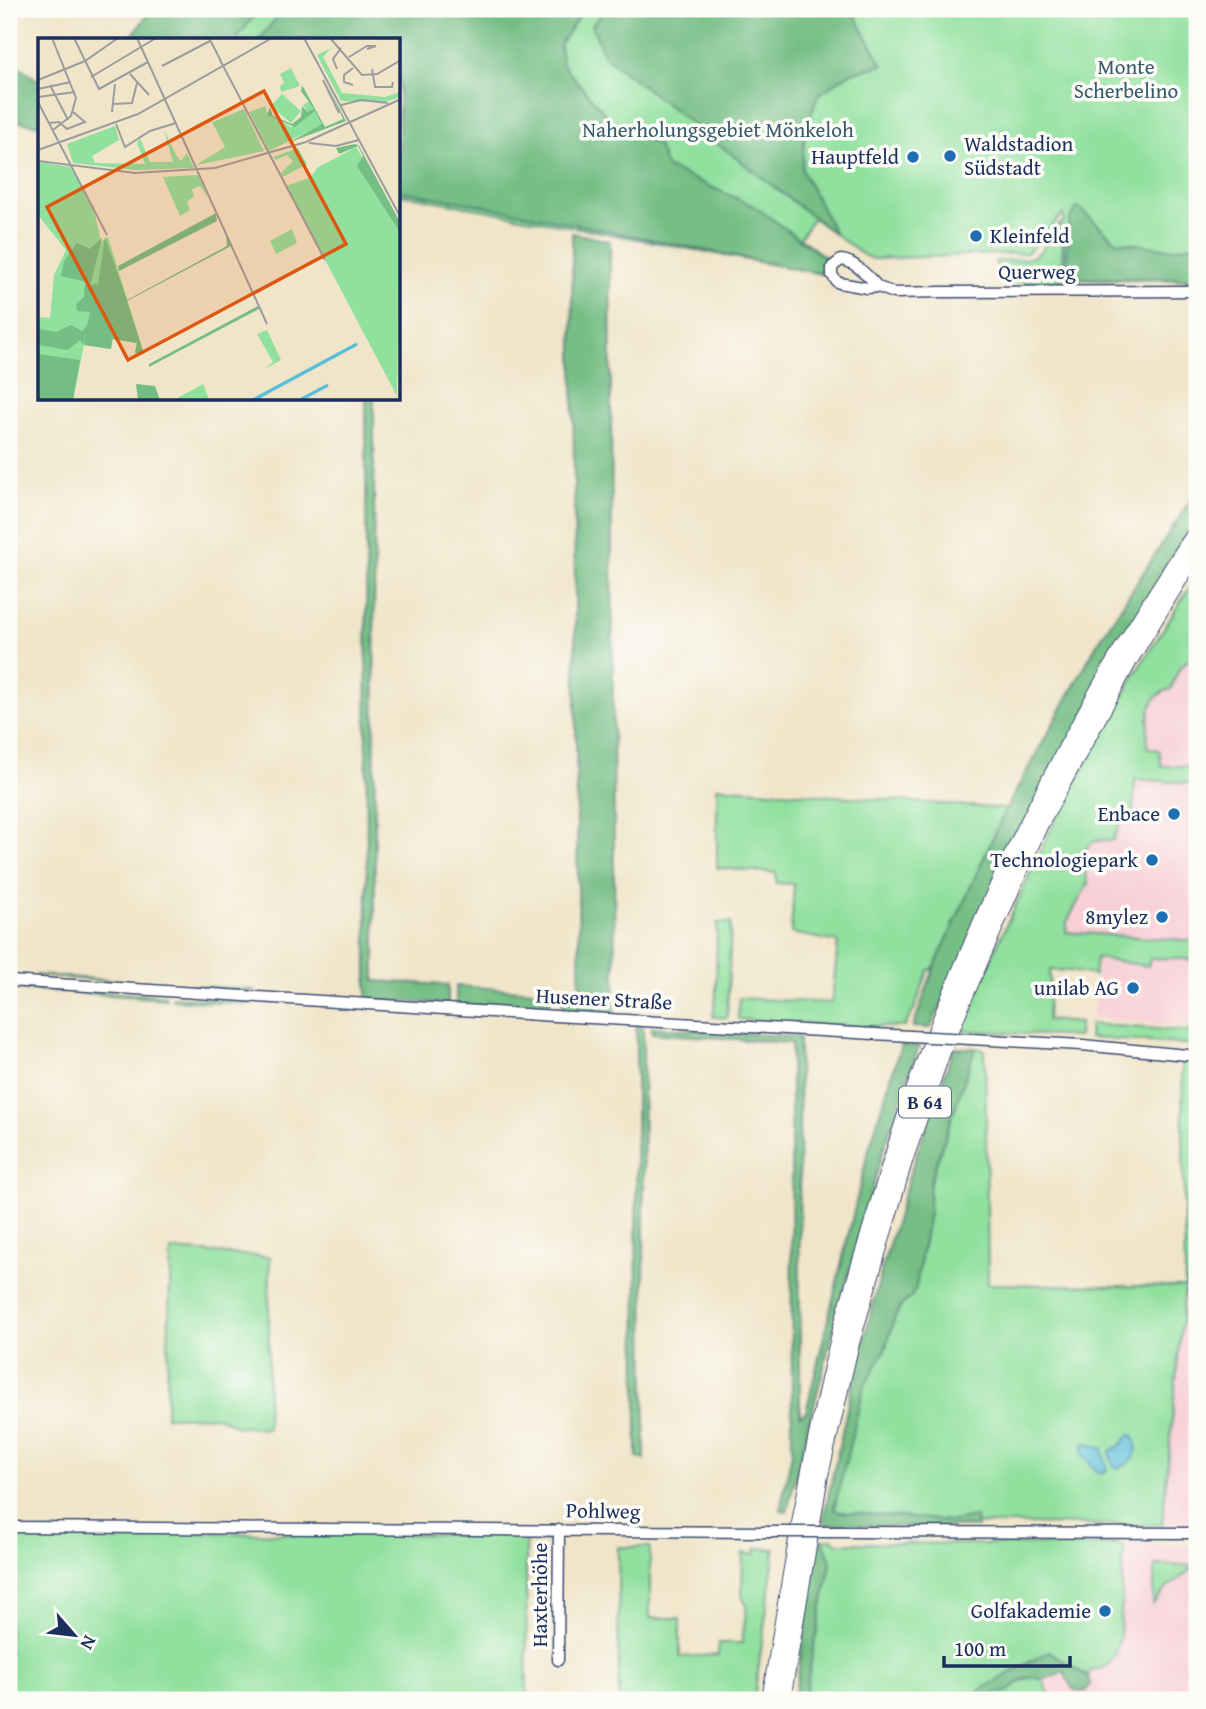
<svg xmlns="http://www.w3.org/2000/svg" width="1206" height="1709" viewBox="0 0 1206 1709" font-family="'Gentium Book Plus',serif">
  <style>
    .built { fill: #f7cfd5 }
    .green { fill: #90e09e; stroke: #56887e; stroke-width: 2 }
    .forest { fill: #74be85; stroke: #487672; stroke-width: 2 }
    .water { fill: #5cbfda; stroke: #3c779c; stroke-width: 2 }
    .lines { fill: none; stroke-linecap: round; stroke-linejoin: round }
    .minor-casing { stroke: #3b4a6e; stroke-width: 13 }
    .highway-casing { stroke: #3b4a6e; stroke-width: 18 }
    .minor { stroke: #fff; stroke-width: 10 }
    .highway { stroke: #fff; stroke-width: 16 }
    .minor-bridge-casing { stroke: #3b4a6e; stroke-width: 13; stroke-linecap: butt }
    .minor-bridge { stroke: #fff; stroke-width: 10 }
    .poi-dot { fill: #1f6fb2; stroke: #fdfcf7; stroke-width: 2.5 }
    .labels { text-anchor: middle; stroke-width: 7; stroke-linejoin: round; paint-order: stroke }
    .shield { fill: #fdfcf7; stroke: #5f6c8c; stroke-width: 2 }
    .shield-label { font-size: 19px; font-weight: bold; fill: #1b2f5e }
    .park-label { font-size: 21px; fill: #385b6e; stroke: #fdfcf7 }
    .poi-label { font-size: 21px; fill: #1b2f5e; stroke: #fdfcf7; text-anchor: end }
    .street-label { font-size: 21px; fill: #1b2f5e; stroke: #fdfcf7 }
    .inset-river { fill: none; stroke: #5cbfda; stroke-width: 3.5 }
    .inset-road { fill: none; stroke: #9b9c9e; stroke-width: 2 }
    .view { fill: #de5710; fill-opacity: 0.15; stroke: #de5710; stroke-width: 3.5 }
    .inset-edge { fill: none; stroke: #1b2f5e; stroke-width: 3.5 }
  </style>
  <rect width="100%" height="100%" fill="#fdfcf7"/>
  <filter id="ink" filterUnits="userSpaceOnUse"><feTurbulence type="fractalNoise" baseFrequency=".0143" numOctaves="2"/><feDisplacementMap in="SourceGraphic" scale="14" xChannelSelector="R" yChannelSelector="G"/><feConvolveMatrix kernelMatrix="1 2 1 2 8 2 1 2 1" color-interpolation-filters="sRGB"/></filter>
  <filter id="wash" filterUnits="userSpaceOnUse"><feTurbulence type="fractalNoise" baseFrequency=".00686" numOctaves="4" result="noise"/><feDisplacementMap in="SourceGraphic" scale="28" xChannelSelector="R" yChannelSelector="G"/><feGaussianBlur stdDeviation="1.57" result="paint"/><feColorMatrix in="noise" values="0 0 0 0 0 0 0 0 0 0 0 0 0 0 0 0 0 1.4 0 .05"/><feComposite in="paint" operator="in"/></filter>
  <g filter="url(#wash)">
    <rect width="100%" height="100%" fill="#f0e5c9"/>
    <g class="built">
      <polygon points="1197,621 1197,766 1162,766 1147,748 1151,704 1162,691 1171,689 1180,667 1185,661 1195,657"/>
      <polygon points="1135,779 1197,784 1197,812 1194,837 1197,838 1197,941 1066,933 1067,922 1088,883 1081,857 1087,845 1097,840 1113,840 1122,820 1133,812"/>
      <polygon points="1170,958 1197,960 1197,1027 1093,1018 1097,959 1110,960 1121,963"/>
      <polygon points="1197,1254 1197,1525 1162,1525 1185,1287 1194,1285"/>
      <polygon points="1124,1545 1197,1546 1197,1700 963,1700 1049,1651 1092,1670 1120,1638"/>
    </g>
    <g class="green">
      <path d="M152 9H1197V280L1066 279 1063 226 1062 282H999L1002 275 995 261C1005 260 1026 261 1034 256 1049 248 1050 229 1064 221L1063 214 1027 253 872 259 863 255 813 218 800 238 828 259 822 274 399 194V40H129Z"/>
      <path d="M1197 576V619L1195 657C1179 663 1176 674 1171 689 1144 695 1149 725 1147 747L1159 750 1162 766H1197V784L1135 779 1133 812 1122 820 1113 840C1094 840 1090 840 1081 857L1088 883 1067 922 1066 932 1197 941V960L1170 958 1150 959 1148 966C1130 964 1113 960 1096 958L1094 975 1069 971 1050 970 1047 1020 1079 1023 1078 1037 959 1030 973 997 1048 835 1138 669Z"/>
      <polygon points="717,787 1006,809 934,968 928,971 914,1010 904,1027 852,1026 738,1019 739,998 832,1003 838,942 791,933 794,884 776,883 776,873 717,868"/>
      <polygon points="717,923 731,923 727,1018 713,1017 716,996"/>
      <polygon points="36,975 255,990 255,992 36,976"/>
      <polygon points="9,986 166,996 166,999 9,988"/>
      <polygon points="172,997 254,1001 254,1004 172,1000"/>
      <polygon points="1090,1024 1197,1032 1197,1045 1089,1038"/>
      <polygon points="975,1048 985,1050 988,1284 1185,1287 1162,1525 978,1524 840,1512 835,1525 828,1525 862,1385"/>
      <polygon points="1182,1060 1197,1060 1197,1239 1192,1284 1185,1286"/>
      <polygon points="171,1250 270,1257 267,1429 236,1426 217,1416 166,1417"/>
      <polygon points="9,1532 549,1535 555,1540 526,1541 527,1700 9,1700"/>
      <path d="M832 1539 837 1543 1124 1545 1120 1638C1115 1655 1112 1669 1092 1670L1088 1677 1049 1651 963 1700H806V1683L831 1561 823 1540Z"/>
      <polygon points="618,1547 650,1547 650,1618 680,1618 680,1657 718,1655 719,1643 742,1643 747,1605 742,1595 743,1553 755,1555 756,1548 775,1549 754,1700 619,1700"/>
      <polygon points="1155,1565 1196,1566 1167,1588 1153,1604"/>
      <path d="M1034 1677 1043 1680 1051 1700H994L998 1692C1012 1693 1017 1679 1034 1677Z"/>
    </g>
    <g class="forest">
      <polygon points="152,9 259,9 236,40 129,40"/>
      <polygon points="283,9 584,9 560,44 562,64 612,122 658,146 666,167 754,206 827,259 822,274 485,206 399,191 399,40 259,40"/>
      <polygon points="606,9 851,9 883,65 850,73 818,95 805,131 802,170 835,234 604,56 592,25"/>
      <polygon points="20,67 40,82 40,125 9,120 9,82"/>
      <polygon points="1078,207 1116,241 1170,249 1197,244 1197,279 1068,278 1067,230 1070,218"/>
      <polygon points="572,233 610,241 615,1013 563,1010 562,993 580,993 577,836"/>
      <polygon points="366,399 374,399 375,981 448,985 448,1004 367,999"/>
      <polygon points="1197,490 1197,517 1176,549 930,1028 913,1027 934,968 1006,809 1097,644"/>
      <polygon points="456,986 552,992 548,1009 456,1005"/>
      <polygon points="636,1026 643,1026 645,1459 637,1458"/>
      <polygon points="652,1027 799,1037 800,1416 806,1412 868,1152 901,1045 919,1046 882,1154 833,1331 787,1511 780,1510 792,1452 791,1043 652,1033"/>
      <polygon points="954,1048 975,1048 930,1181 929,1212 916,1287 912,1296 902,1305 895,1317 885,1350 864,1387 834,1509 839,1512 953,1521 976,1517 977,1527 825,1525 824,1516 851,1390 883,1265 912,1167"/>
      <polygon points="823,1540 831,1561 807,1683 806,1700 794,1700 817,1547"/>
      <path d="M1049 1651 1088 1677 1090 1684 1086 1691C1072 1695 1069 1682 1064 1671L1043 1680 1034 1677 1025 1678 1005 1693 998 1692 994 1700H963Z"/>
    </g>
    <g class="water">
      <path d="M1129 1435H1132C1143 1449 1133 1464 1118 1468L1112 1464 1110 1451 1121 1445Z"/>
      <polygon points="1087,1443 1103,1449 1107,1469 1105,1473 1098,1473 1083,1455 1083,1446"/>
    </g>
  </g>
  <g filter="url(#ink)">
    <g class="lines">
      <g class="minor-casing">
        <g id="minor">
          <path d="M878 287C869 277 855 261 841 260L832 267V275L837 282 840 283 867 288 878 287 894 293 941 292 1197 291"/>
          <polyline points="9,981 555,1016 910,1036"/>
          <polyline points="971,1039 1082,1045 1197,1056"/>
          <polyline points="9,1527 768,1532"/>
          <polyline points="841,1532 1197,1533"/>
          <polyline points="558,1660 559,1530"/>
        </g>
      </g>
      <g class="highway-casing">
        <g id="highway">
          <path d="M770 1700C790 1578 810 1455 840 1334 849 1298 861 1262 872 1225 888 1171 904 1116 924 1063 994 876 1086 696 1197 531"/>
          <polyline points="782,1700 820,1475 851,1343 905,1158 942,1052 963,1000 1038,828 1130,659 1197,550"/>
        </g>
      </g>
      <use href="#minor" class="minor"/>
      <use href="#highway" class="highway"/>
      <g class="minor-bridge-casing">
        <g id="minor-bridge">
          <polyline points="910,1036 971,1039"/>
          <polyline points="768,1532 841,1532"/>
        </g>
      </g>
      <use href="#minor-bridge" class="minor-bridge"/>
    </g>
  </g>
  <g class="poi-dot">
    <circle cx="950" cy="156" r="7"/>
    <circle cx="913" cy="157" r="7"/>
    <circle cx="976" cy="236" r="7"/>
    <circle cx="1174" cy="814" r="7"/>
    <circle cx="1152" cy="860" r="7"/>
    <circle cx="1162" cy="917" r="7"/>
    <circle cx="1133" cy="988" r="7"/>
    <circle cx="1105" cy="1611" r="7"/>
  </g>
  <g class="labels">
    <rect class="shield" x="899" y="1086.5" width="52" height="31" rx="5"/>
    <g class="shield-label">
      <text x="925" y="1109">B 64</text>
    </g>
    <g class="park-label">
      <text x="1126" y="74">Monte<tspan x="1126" dy="24">Scherbelino</tspan></text>
      <text x="718" y="137">Naherholungsgebiet Mönkeloh</text>
    </g>
    <g class="poi-label">
      <text x="964" y="151" text-anchor="start">Waldstadion<tspan x="964" dy="24">Südstadt</tspan></text>
      <text x="899" y="164">Hauptfeld</text>
      <text x="990" y="243" text-anchor="start">Kleinfeld</text>
      <text x="1160" y="821">Enbace</text>
      <text x="1138" y="867">Technologiepark</text>
      <text x="1148" y="924">8mylez</text>
      <text x="1119" y="995">unilab AG</text>
      <text x="1091" y="1618">Golfakademie</text>
    </g>
    <g class="street-label">
      <text x="1037" y="279">Querweg</text>
      <text transform="translate(604 999) rotate(3)" y="7">Husener Straße</text>
      <text transform="translate(603 1511) rotate(1)" y="7">Pohlweg</text>
      <text transform="translate(540 1595) rotate(-90)" y="7">Haxterhöhe</text>
    </g>
  </g>
  <g transform="translate(38 38)">
    <rect width="362" height="362" fill="#f0e5c9"/>
    <path d="M293 10 285 19 304 55 347 59 362 54V59L347 64 303 63 279 17ZM253 30 262 48 243 54 242 48 246 45 242 36ZM244 56 263 73 253 85 233 68ZM272 63 285 86 231 113 211 74 227 68 230 77 254 89 269 74 265 67ZM206 71 226 113 158 127 187 109 174 84 144 97ZM77 88 81 102 54 118 57 125 107 126 99 105 102 100 112 124H135L126 92 138 117 143 123 149 115 156 130 98 132 35 125 29 106ZM318 109 362 184 359 358 248 148 273 139 279 130ZM260 110 269 126 245 139 243 135 255 123 249 117 238 122 235 119ZM0 124 33 129 57 176 63 204 70 199 106 316 97 315 99 305 75 301 73 311 46 307 35 362H0V279L12 280 16 237 28 212 0 177ZM160 137 170 159 162 148 154 151 156 158 149 164 152 172 142 178 125 139ZM254 191 259 205 238 216 232 203ZM229 292 243 322 227 331 235 324 219 296ZM165 346 171 361 136 362Z" fill="#90e09e"/>
    <path d="M287 43 308 83 250 105 284 86 277 73 257 89 229 77 232 69 235 78 254 86 263 79 264 68 269 74 276 71 263 53 264 47 287 89 305 81ZM317 106 321 108 362 184V194L319 128 325 118 320 108 301 116 298 110ZM178 175 179 183 81 233 80 228ZM188 197 193 208 89 263 106 316 97 315 99 305 74 301 73 311 46 307 47 295 45 307 42 302 30 312 0 307V291L18 294 33 287 44 293 49 287 52 274 39 273 38 266 46 259 47 247 60 246 67 199 89 262 189 208ZM64 200 53 245 23 238 26 223 39 205 52 211ZM220 268 221 271 111 329V326ZM0 316 42 322 35 362H0ZM98 346 117 348 122 362H100Z" fill="#74be85"/>
    <path class="inset-river" d="M215 362 319 306M262 362 290 347"/>
    <path class="inset-road" d="M14 0 38 60 33 78 15 92M36 0 61 51 110 24M99 0 229 286M171 0 183 23M266 0 363 180M292 0 324 37 339 36 363 22M311 19 329 8H338L329 11M182 22 287 222M124 28 172 3M315 30 306 37V44L315 47M299 31 295 21 303 10M334 31 337 49H354L355 44M92 36 111 57M53 39 118 0M0 42 47 23 80 0M285 42 301 75M12 47 30 82M0 51 33 44M0 59 37 54M0 64 69 197M76 66 94 65 99 45M303 67 323 62 350 65M74 74 77 46M11 85 21 84 29 91 47 84 35 74M78 86 87 109 112 93 138 85M271 105 298 108 321 102M0 112 100 76 234 0M0 123 97 135 177 130 268 104 363 61"/>
    <path class="view" d="M226 53 308 206 90 322 9 169Z"/>
    <rect width="362" height="362" class="inset-edge"/>
  </g>
  <rect width="1206" height="1709" fill="none" stroke="#fdfcf7" stroke-width="35"/>
  <g transform="translate(74 1635) rotate(118)" stroke="#fdfcf7" stroke-width="5" paint-order="stroke">
  <path d="M0-5L12 26L0 18L-12 26Z" fill="#1b2f5e"/>
  <text y="-10" font-size="19" font-weight="bold" text-anchor="middle" fill="#1b2f5e">N</text>
  </g>
  <path d="M944 1656v10h126v-10" fill="none" stroke="#1b2f5e" stroke-width="3.5"/>
  <text x="954" y="1656" font-size="21" fill="#1b2f5e" stroke="#fdfcf7" stroke-width="5" paint-order="stroke">100 m</text>
</svg>
